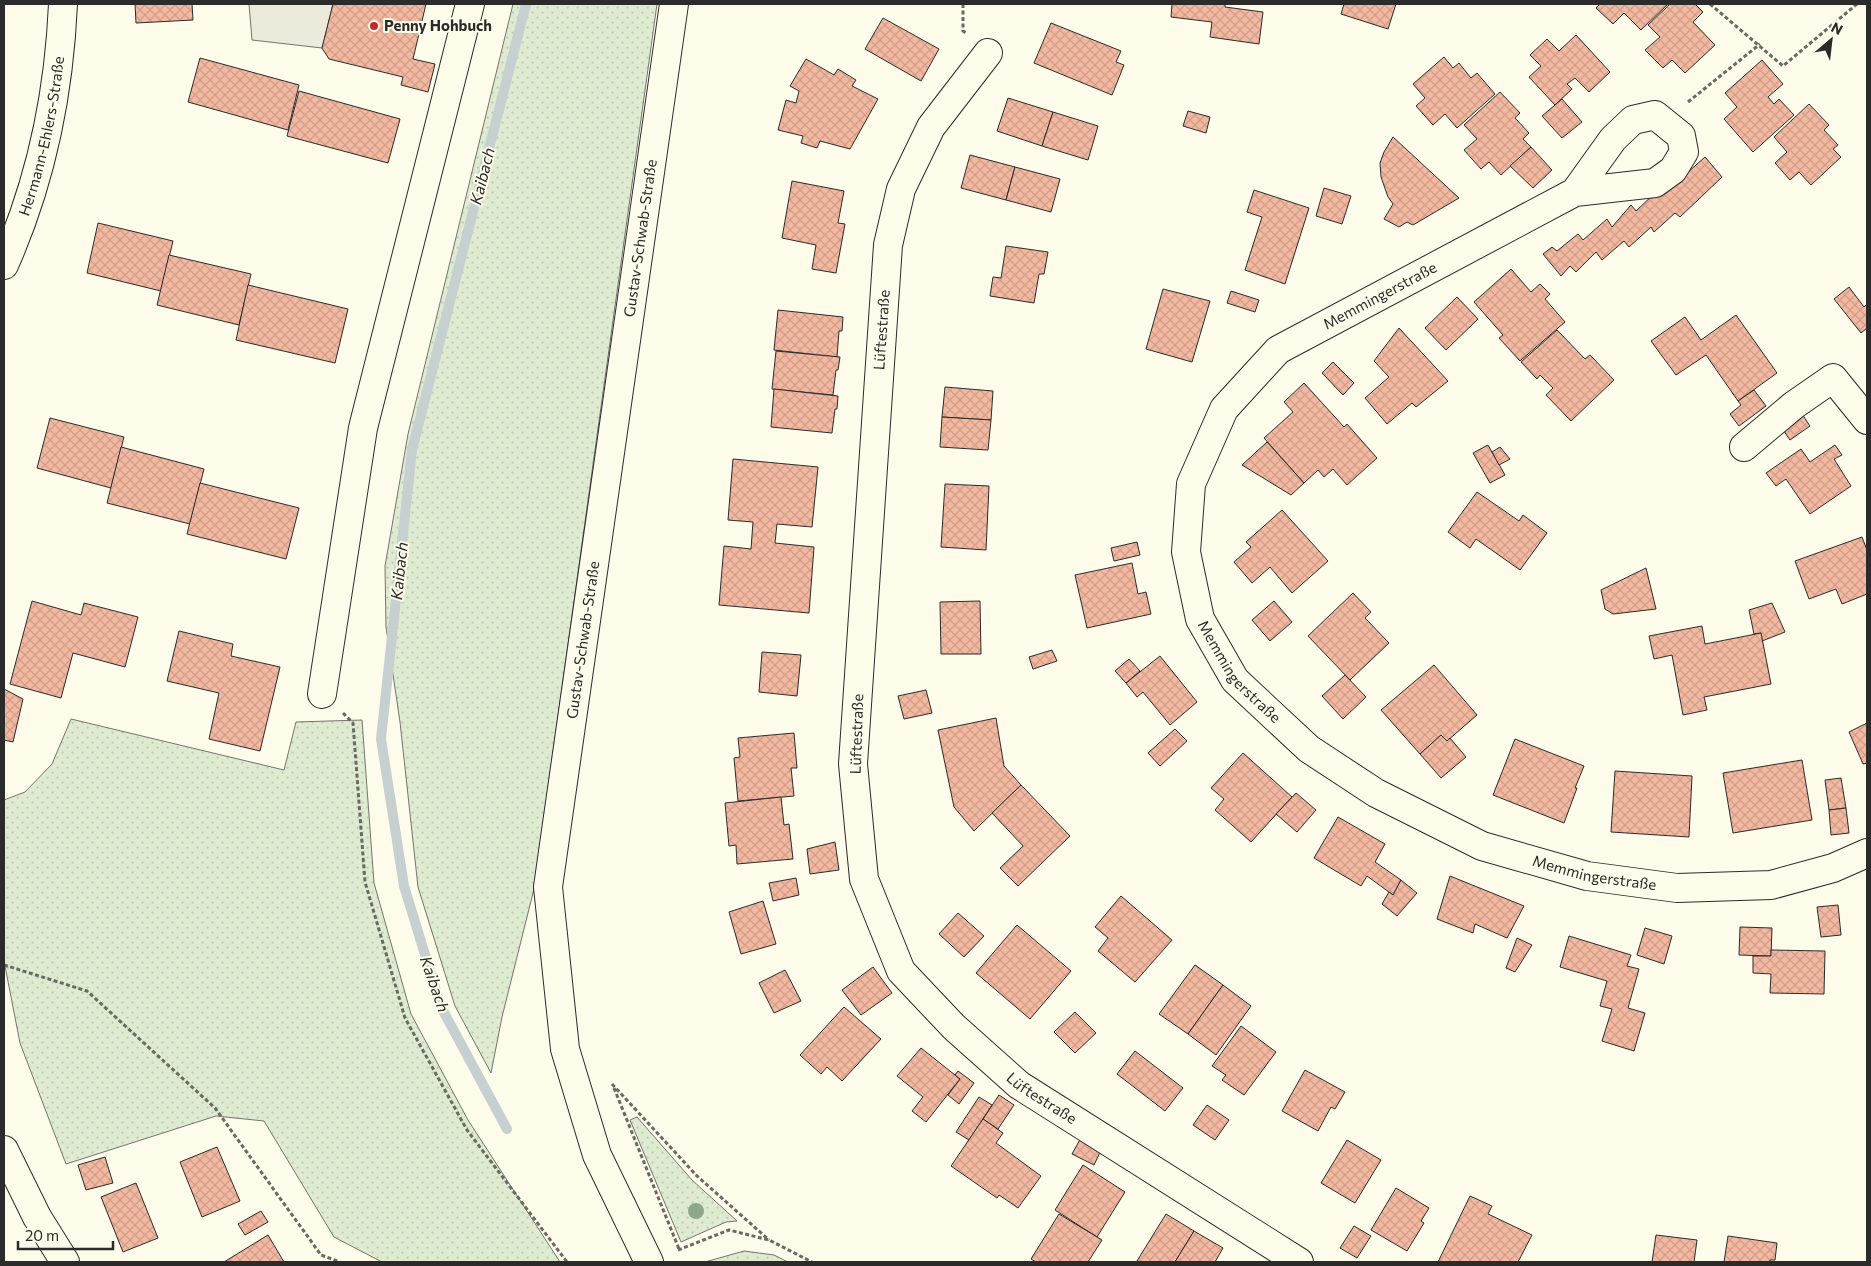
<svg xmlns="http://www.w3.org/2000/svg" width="1871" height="1266" viewBox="0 0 1871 1266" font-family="Commissioner,sans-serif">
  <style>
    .grass { fill: url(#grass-dots); stroke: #74746e }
    .parking { fill: #eceadb; stroke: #74746e }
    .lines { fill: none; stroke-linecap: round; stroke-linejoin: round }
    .stream { stroke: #c7d0d0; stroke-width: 10 }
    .building { fill: url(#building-cross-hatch); stroke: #2b2b2b }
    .minor-casing { stroke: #2b2b2b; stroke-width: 30 }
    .path { stroke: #6a6964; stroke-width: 3; stroke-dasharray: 4 2.5; stroke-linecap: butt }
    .minor { stroke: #fdfbea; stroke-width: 28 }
    .tree { fill: #8ea78a }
    .poi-dot { fill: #c62828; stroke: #fdfbea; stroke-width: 2 }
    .labels { text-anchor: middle; stroke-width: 4; stroke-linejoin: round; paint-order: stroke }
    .poi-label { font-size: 15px; font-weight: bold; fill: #2b2b2b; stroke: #fdfbea; text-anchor: start }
    .street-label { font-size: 15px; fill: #2b2b2b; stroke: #fdfbea }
    .water-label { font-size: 16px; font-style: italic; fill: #2b2b2b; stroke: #fdfbea }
  </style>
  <defs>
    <pattern id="grass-dots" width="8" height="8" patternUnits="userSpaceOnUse" patternTransform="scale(1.25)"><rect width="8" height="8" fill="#deebd1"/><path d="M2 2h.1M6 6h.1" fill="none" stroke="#bfcab4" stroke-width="1.8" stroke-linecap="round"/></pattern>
    <pattern id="building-cross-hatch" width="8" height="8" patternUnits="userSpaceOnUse" patternTransform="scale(1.25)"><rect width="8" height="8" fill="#f2b8a0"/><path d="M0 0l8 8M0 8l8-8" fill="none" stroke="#d09e8a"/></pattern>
  </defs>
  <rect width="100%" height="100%" fill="#fdfbea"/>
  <g class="grass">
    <polygon points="513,4 657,4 534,889 502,1017 491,1073 455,1006 418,887 400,722 386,627 385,566 408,434"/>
    <polygon points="71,719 284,770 296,722 362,720 374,883 411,1014 468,1120 560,1262 382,1262 334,1237 264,1121 216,1116 66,1164 20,1043 4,961 4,800 25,792 52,764"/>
    <polygon points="637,1117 692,1180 737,1221 726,1222 681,1242 630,1120"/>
    <polygon points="744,1251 774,1255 788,1262 705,1262"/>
  </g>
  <polygon class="parking" points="249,4 333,4 322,48 252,40"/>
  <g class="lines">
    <polyline class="stream" points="507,1129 441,1007 404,886 381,739 412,450 526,4"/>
  </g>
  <g class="building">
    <polygon points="135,4 192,4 193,20 136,23"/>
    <polygon points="333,4 426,4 413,59 435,64 428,92 401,85 403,77 329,59 322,48"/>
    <polygon points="1172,4 1225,4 1225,7 1263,12 1259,44 1210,37 1212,22 1171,17"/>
    <polygon points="1344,4 1396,4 1388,29 1341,14"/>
    <polygon points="1600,4 1668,4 1641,30 1624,13 1613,24 1596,8"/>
    <polygon points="1670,4 1695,4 1703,12 1693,22 1715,45 1685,73 1672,60 1663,68 1645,50 1660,37 1648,25"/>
    <polygon points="883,18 939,49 921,81 865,49"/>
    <polygon points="1051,23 1121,51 1116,62 1124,65 1112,95 1034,63"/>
    <polygon points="1576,35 1610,72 1589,92 1575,78 1567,84 1572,89 1555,105 1529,77 1541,66 1530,55 1547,39 1559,51"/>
    <polygon points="1444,57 1453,68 1459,63 1471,78 1477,73 1495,94 1457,128 1445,114 1433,125 1416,106 1425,98 1413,84"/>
    <polygon points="200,58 299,85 288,130 188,102"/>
    <polygon points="806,59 834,75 838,69 856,80 852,86 878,99 850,149 820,141 817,148 801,143 803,136 778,130 786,100 796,103 799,91 790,86"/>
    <polygon points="1762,60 1783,84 1768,97 1774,104 1779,99 1794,115 1753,152 1724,119 1737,107 1725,93"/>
    <polygon points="299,91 400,119 388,163 287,136"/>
    <polygon points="1500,92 1520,113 1515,118 1529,133 1523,139 1531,147 1501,175 1489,162 1481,169 1464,150 1477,139 1464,125"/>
    <polygon points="1008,98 1053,112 1042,146 997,131"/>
    <polygon points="1562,99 1582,122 1562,138 1542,116"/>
    <polygon points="1809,104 1829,125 1824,130 1838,145 1833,149 1841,157 1811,185 1799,172 1790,180 1775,163 1787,152 1774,137"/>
    <polygon points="1188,111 1210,117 1206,133 1183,126"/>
    <polygon points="1053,112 1098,126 1088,160 1042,146"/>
    <polygon points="1393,137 1459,198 1413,225 1407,222 1399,227 1384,219 1393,204 1388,197 1381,177 1380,163 1384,152"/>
    <polygon points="1531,147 1552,170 1533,188 1510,166"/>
    <polygon points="970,155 1015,167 1006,200 961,188"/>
    <polygon points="1705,157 1722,177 1680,217 1675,213 1654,232 1651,227 1629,247 1624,241 1602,260 1596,252 1576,272 1570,266 1561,276 1543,254 1552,247 1557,251 1578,234 1583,240 1607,219 1612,227 1631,205 1636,211 1655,193 1660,197"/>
    <polygon points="1015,167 1060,179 1051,212 1006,200"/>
    <polygon points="792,181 844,191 838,223 845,224 836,273 812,269 816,245 782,238"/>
    <polygon points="1324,188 1351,196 1342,224 1316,216"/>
    <polygon points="1254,190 1309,208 1285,284 1245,270 1262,217 1247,212"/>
    <polygon points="98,223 173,241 161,291 87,273"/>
    <polygon points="1006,246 1048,252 1044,274 1039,274 1034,303 990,296 993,277 1001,278"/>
    <polygon points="169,255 251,274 239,325 157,305"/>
    <polygon points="1511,269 1531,292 1540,284 1550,294 1545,299 1565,322 1520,361 1499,338 1503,335 1474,302"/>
    <polygon points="248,285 348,309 335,363 236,340"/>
    <polygon points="1849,287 1864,307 1867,304 1867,328 1861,333 1834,299"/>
    <polygon points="1163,289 1210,301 1192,362 1146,349"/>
    <polygon points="1231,291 1259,300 1255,312 1227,303"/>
    <polygon points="1457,297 1478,319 1446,350 1425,328"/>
    <polygon points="778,310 843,317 842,331 839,331 837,357 774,350"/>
    <polygon points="1736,315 1777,373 1738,401 1706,355 1676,375 1651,341 1685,317 1701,340"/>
    <polygon points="1399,328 1448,381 1416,407 1412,403 1387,424 1365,398 1389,377 1374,361"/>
    <polygon points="1557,330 1585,359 1590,355 1614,380 1571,421 1546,395 1553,388 1540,375 1537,379 1521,362"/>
    <polygon points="776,351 840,357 838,370 836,370 833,395 772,389"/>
    <polygon points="1333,362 1354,383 1343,395 1322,373"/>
    <polygon points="1304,383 1344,427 1347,424 1377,458 1347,485 1333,469 1324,477 1318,470 1304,483 1264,438 1293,412 1284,402"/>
    <polygon points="945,387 993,391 991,420 942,417"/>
    <polygon points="774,389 838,396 837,409 835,409 832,433 771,427"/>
    <polygon points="1754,390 1766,406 1739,426 1730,414 1741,405 1738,401"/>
    <polygon points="1802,414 1810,426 1790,440 1781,427"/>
    <polygon points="942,417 991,420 988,450 940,447"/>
    <polygon points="50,418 124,437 111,488 37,468"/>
    <polygon points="1267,442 1304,483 1291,495 1242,465"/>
    <polygon points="1488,445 1505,475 1490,483 1473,453"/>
    <polygon points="1835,445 1842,455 1834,459 1851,486 1810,514 1786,479 1776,486 1766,473 1801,449 1810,462"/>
    <polygon points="121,447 204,469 190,524 107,503"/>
    <polygon points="1500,447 1510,459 1499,465 1492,452"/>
    <polygon points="733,459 818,467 812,527 777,524 775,543 814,547 809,613 719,605 724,546 751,549 753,522 728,520"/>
    <polygon points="200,483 299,508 286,559 187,534"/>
    <polygon points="945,484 989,486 986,550 941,547"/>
    <polygon points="1477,492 1519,521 1523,515 1547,533 1520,570 1476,539 1470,548 1448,532"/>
    <polygon points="1282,510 1328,561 1292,593 1270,567 1252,583 1234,562 1251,547 1246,542"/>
    <polygon points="1862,537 1867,550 1867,594 1842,604 1836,589 1809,599 1795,561"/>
    <polygon points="1137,542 1140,555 1114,561 1111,548"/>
    <polygon points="1132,563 1138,594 1146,592 1151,614 1087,628 1075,575"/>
    <polygon points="1646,568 1656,609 1613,614 1605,609 1601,590"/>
    <polygon points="1353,593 1371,612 1365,618 1389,643 1350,680 1308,636"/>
    <polygon points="32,601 81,615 84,603 138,617 125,667 73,653 61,698 10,684"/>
    <polygon points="980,601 981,654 941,654 940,602"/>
    <polygon points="1274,601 1292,622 1270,641 1252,620"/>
    <polygon points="1772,603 1785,632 1762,641 1761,633 1754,634 1749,610"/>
    <polygon points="1702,626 1705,644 1761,633 1771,684 1704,697 1707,710 1683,715 1672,655 1654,659 1649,636"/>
    <polygon points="179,631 233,644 231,656 280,667 260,751 209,739 219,693 167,681"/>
    <polygon points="1052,650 1057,661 1033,669 1029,657"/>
    <polygon points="762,652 801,655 797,696 759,692"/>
    <polygon points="1160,656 1197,702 1170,725 1143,692 1137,697 1126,683"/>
    <polygon points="1129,659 1140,671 1126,683 1115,671"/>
    <polygon points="1434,665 1477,715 1447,741 1441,735 1420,754 1381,710"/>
    <polygon points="1345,675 1366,697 1343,719 1322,696"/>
    <polygon points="4,689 23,699 13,742 4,740"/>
    <polygon points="926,690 932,713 904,719 898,696"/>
    <polygon points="996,718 1004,766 1021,785 974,831 954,807 938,730"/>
    <polygon points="1867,723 1867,763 1863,764 1849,732"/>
    <polygon points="1175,729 1187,741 1160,766 1148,753"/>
    <polygon points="794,733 797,768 791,768 794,796 738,801 734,758 740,757 738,738"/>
    <polygon points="1441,735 1447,741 1450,738 1466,757 1441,778 1420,754"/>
    <polygon points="1515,739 1584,766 1575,788 1577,788 1564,823 1493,795"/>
    <polygon points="1243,753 1292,797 1251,842 1215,810 1224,799 1211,788"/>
    <polygon points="1802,760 1812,820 1733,833 1723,773"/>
    <polygon points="1615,771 1692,776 1689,837 1611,832"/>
    <polygon points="1841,778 1846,808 1829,810 1825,780"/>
    <polygon points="1021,785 1070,836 1018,886 1000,868 1023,846 992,813"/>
    <polygon points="1296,793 1316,810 1297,832 1276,814"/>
    <polygon points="781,797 784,825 789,824 793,859 737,864 736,845 729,846 725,803"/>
    <polygon points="1846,808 1849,833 1831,835 1829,810"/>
    <polygon points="1338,817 1385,844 1375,862 1401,880 1393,895 1367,876 1361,886 1314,858"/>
    <polygon points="835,842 839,870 810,874 807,849"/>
    <polygon points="1450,876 1524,906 1507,938 1475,924 1473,933 1437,919"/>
    <polygon points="796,878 799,895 773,901 769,883"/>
    <polygon points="1401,880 1417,893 1397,916 1382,904 1389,892 1393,895"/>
    <polygon points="1121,896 1172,940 1135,982 1098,951 1108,938 1095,927"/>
    <polygon points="763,901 776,944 741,954 729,912"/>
    <polygon points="1838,905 1841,935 1821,937 1817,907"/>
    <polygon points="958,913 984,936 964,957 939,934"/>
    <polygon points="1017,925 1071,971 1030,1019 976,973"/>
    <polygon points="1740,927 1772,928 1771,956 1739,955"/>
    <polygon points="1645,928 1672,936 1664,964 1637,955"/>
    <polygon points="1569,936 1631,955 1627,966 1639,969 1628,1008 1645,1013 1634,1051 1602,1041 1612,1009 1600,1006 1607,981 1560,967"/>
    <polygon points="1517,938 1532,945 1515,972 1506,968"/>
    <polygon points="1771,950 1825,951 1824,994 1770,993 1771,974 1753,973 1753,956 1771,956"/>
    <polygon points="1195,965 1223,985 1188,1034 1159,1014"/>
    <polygon points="873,967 892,993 861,1015 842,990"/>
    <polygon points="785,970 801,1001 774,1013 759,983"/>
    <polygon points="1223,985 1251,1006 1216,1055 1188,1034"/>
    <polygon points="844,1007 881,1039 842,1081 827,1067 821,1074 800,1055"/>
    <polygon points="1075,1012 1096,1033 1075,1053 1054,1032"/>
    <polygon points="1241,1026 1276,1052 1244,1095 1222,1080 1226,1075 1212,1066"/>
    <polygon points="921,1048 960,1079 926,1122 912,1111 923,1097 897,1076"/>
    <polygon points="1135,1051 1183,1088 1165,1111 1117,1074"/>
    <polygon points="1305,1070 1345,1092 1335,1109 1331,1107 1318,1131 1282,1111"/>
    <polygon points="958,1071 974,1083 959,1104 948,1095 960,1079 955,1075"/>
    <polygon points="999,1095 1014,1105 998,1129 983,1119"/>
    <polygon points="979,1097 992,1105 969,1140 956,1132"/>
    <polygon points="1207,1105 1229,1120 1215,1140 1193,1125"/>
    <polygon points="983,1119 1003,1133 996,1143 1041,1176 1018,1208 999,1195 997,1198 951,1166"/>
    <polygon points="1082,1136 1103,1146 1094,1165 1072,1154"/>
    <polygon points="1347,1140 1381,1160 1355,1203 1321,1183"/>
    <polygon points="217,1147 240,1201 202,1217 180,1162"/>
    <polygon points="105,1157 113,1183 86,1190 78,1165"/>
    <polygon points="1083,1165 1125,1192 1097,1237 1055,1210"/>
    <polygon points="136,1183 158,1238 123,1252 101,1197"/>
    <polygon points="1396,1188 1429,1208 1421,1221 1424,1223 1407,1251 1371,1230"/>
    <polygon points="1470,1196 1492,1206 1488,1214 1532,1235 1518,1262 1438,1262"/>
    <polygon points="261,1211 268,1222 245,1235 238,1224"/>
    <polygon points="1059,1214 1102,1240 1088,1262 1036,1262 1031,1259"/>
    <polygon points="1166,1214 1194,1231 1175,1262 1139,1262 1137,1261"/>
    <polygon points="1354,1226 1371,1236 1357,1258 1340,1248"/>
    <polygon points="1194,1231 1223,1248 1215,1262 1175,1262"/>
    <polygon points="268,1235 284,1262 224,1262"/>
    <polygon points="1656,1235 1697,1240 1694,1262 1652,1262"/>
    <polygon points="1728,1236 1777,1243 1775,1260 1770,1260 1770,1262 1724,1262"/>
  </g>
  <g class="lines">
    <g class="minor-casing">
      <g id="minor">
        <path id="s1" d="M988 53 931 127 901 189 888 245 853 764 864 879 901 971 954 1027 1019 1085 1299 1262"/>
        <path id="s2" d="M1575 192 1613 139 1633 120 1655 115 1681 136 1684 152 1673 170 1655 183 1575 192 1278 350 1224 409 1191 484 1186 552 1200 619 1235 680 1309 749 1376 793 1482 846 1587 876 1677 888 1771 885 1833 868 1867 853"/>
        <path id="s3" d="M4 265C41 182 59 95 63 4"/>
        <polyline points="1744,447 1794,405 1833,378 1867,420"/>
        <polyline points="322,694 363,428 470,4"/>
        <polyline points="4,1150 37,1217 65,1262"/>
        <path id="s4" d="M649 1262 597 1155 565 1049 548 887 674 4"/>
      </g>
    </g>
    <g class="path">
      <polyline points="963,4 963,31 967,34"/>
      <polyline points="1710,4 1783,66 1857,4"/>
      <polyline points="1688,102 1760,44"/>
      <polyline points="343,713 353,723 365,882 405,1018 467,1130 567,1262"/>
      <polyline points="4,965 87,991 215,1108 321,1255 340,1262"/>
      <polyline points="612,1084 697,1176 769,1240"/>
      <polyline points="614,1088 679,1249"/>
      <polyline points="678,1250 729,1230 769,1240 812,1262"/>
    </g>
    <use href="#minor" class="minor"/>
  </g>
  <circle class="tree" cx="696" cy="1211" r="8"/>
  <circle class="poi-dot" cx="374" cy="26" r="5"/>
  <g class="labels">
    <g class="poi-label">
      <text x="384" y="31">Penny Hohbuch</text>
    </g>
    <g class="street-label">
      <text dy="5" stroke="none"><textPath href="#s3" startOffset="135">Hermann-Ehlers-Straße</textPath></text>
      <text dy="5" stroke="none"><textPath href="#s4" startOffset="1048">Gustav-Schwab-Straße</textPath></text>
      <text transform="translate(1380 296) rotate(-28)" y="5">Memmingerstraße</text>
      <text transform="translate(882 330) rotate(-86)" y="5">Lüftestraße</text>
      <text dy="5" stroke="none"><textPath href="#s4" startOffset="642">Gustav-Schwab-Straße</textPath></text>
      <text dy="5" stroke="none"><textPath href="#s2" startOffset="990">Memmingerstraße</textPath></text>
      <text transform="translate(857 734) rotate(-88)" y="5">Lüftestraße</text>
      <text dy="5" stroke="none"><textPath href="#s2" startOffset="1410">Memmingerstraße</textPath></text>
      <text dy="5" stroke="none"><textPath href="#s1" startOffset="1145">Lüftestraße</textPath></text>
    </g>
    <g class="water-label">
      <text transform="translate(482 176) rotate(-76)" y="6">Kaibach</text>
      <text transform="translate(399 571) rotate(-84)" y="6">Kaibach</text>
      <text transform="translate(435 984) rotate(71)" y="6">Kaibach</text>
    </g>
  </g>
  <rect width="1871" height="1266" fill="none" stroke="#2b2b2b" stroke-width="10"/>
  <g transform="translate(1831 40) rotate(28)" stroke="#fdfbea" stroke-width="4" paint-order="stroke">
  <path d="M0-4L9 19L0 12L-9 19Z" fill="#2b2b2b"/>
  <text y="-8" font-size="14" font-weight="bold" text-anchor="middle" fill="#2b2b2b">N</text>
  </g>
  <path d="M18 1241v8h95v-8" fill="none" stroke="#2b2b2b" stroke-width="2.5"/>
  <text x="25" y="1241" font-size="15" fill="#2b2b2b" stroke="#fdfbea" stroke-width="4" paint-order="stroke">20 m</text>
</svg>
